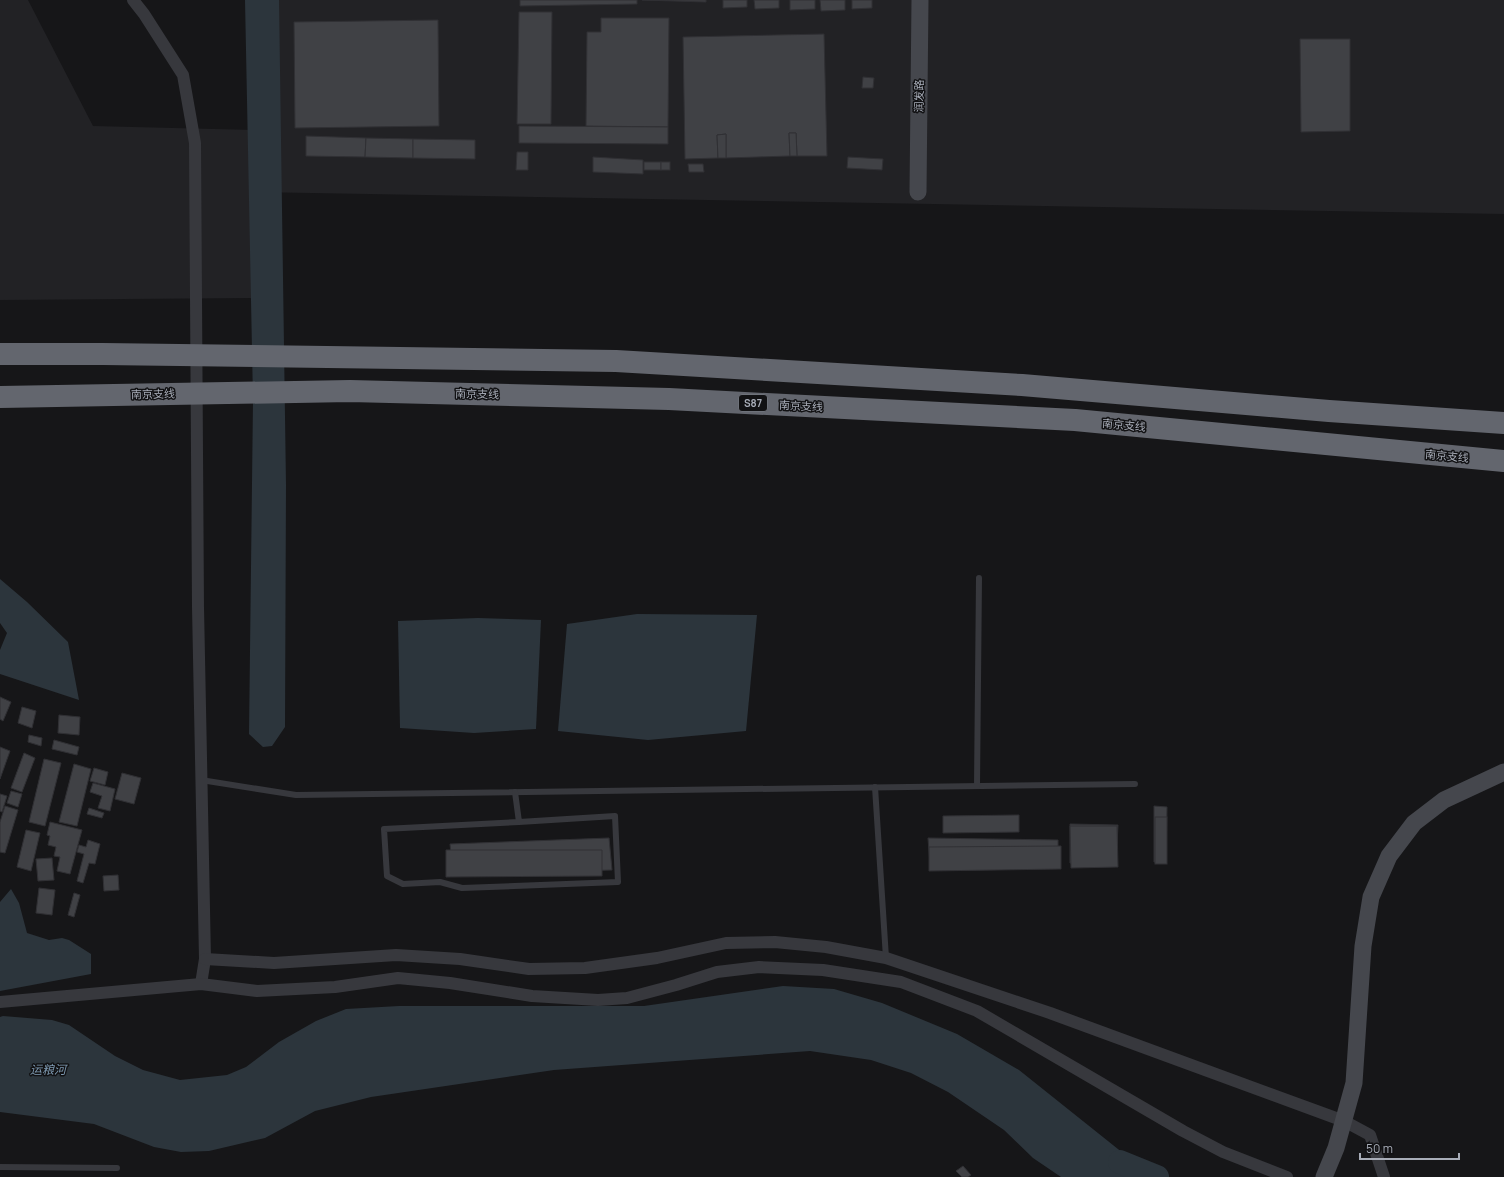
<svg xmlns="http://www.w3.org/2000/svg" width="1504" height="1177" viewBox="0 0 1504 1177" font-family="Manrope,'Noto Sans SC',sans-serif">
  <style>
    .built { fill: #222225 }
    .water { fill: #2c353c }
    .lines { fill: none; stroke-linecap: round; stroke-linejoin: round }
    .river { stroke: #2c353c; stroke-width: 24 }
    .building { fill: #404145; stroke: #303034 }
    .lane { stroke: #37383d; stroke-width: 6 }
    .street { stroke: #37383d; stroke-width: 12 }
    .secondary { stroke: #45474d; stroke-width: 17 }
    .highway { stroke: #63666e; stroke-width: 22 }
    .labels { text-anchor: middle; stroke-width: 3; stroke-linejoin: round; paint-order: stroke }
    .shield { fill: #111113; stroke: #7b7e86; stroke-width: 1 }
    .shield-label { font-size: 10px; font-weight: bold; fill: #a8adb8 }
    .street-label { font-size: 11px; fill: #a8adb8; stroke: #111113 }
    .water-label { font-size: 12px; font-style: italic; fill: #7f9bb3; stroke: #111113 }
  </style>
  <rect width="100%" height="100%" fill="#161618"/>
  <polygon class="built" points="0,0 28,0 93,126 254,130 253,0 1504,0 1504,214 255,192 251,298 0,300"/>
  <g class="water">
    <polygon points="245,0 279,0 286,485 285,727 272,746 263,747 249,734 253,400"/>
    <polygon points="0,579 27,602 68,642 79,700 0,674 0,650 7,633 0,623"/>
    <polygon points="637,614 757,615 746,731 648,740 558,731 567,624"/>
    <polygon points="478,618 541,620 536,729 474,733 400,728 398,621"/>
    <polygon points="11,889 19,903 27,933 49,940 62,938 69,940 91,954 91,974 0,991 0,902"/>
    <polygon points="783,986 834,989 882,1003 957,1034 1019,1070 1153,1177 1061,1177 1033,1158 1004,1130 948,1092 911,1073 871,1060 810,1051 554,1070 371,1097 315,1111 265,1138 209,1151 181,1152 154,1147 94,1124 0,1112 0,1017 3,1016 52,1020 69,1025 115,1056 143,1070 180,1080 227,1075 246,1067 279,1042 316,1021 346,1009 399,1006 644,1006"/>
  </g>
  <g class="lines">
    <polyline class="river" points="1120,1162 1157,1177"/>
  </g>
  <g class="building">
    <polygon points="520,0 637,0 637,4 520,6"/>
    <polygon points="642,0 706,0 706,2"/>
    <polygon points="723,0 747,0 747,7 723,8"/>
    <polygon points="754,0 779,0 779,8 755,9"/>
    <polygon points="790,0 815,0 815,9 790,10"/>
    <polygon points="820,0 845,0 845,10 821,11"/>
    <polygon points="852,0 872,0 872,8 852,9"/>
    <polygon points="519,12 552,12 551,124 517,124"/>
    <polygon points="601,18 669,18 668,127 586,126 587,32 601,32"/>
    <polygon points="438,20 439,126 295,128 294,22"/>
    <polygon points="824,34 827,156 797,156 796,133 789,133 790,156 726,158 726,134 717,135 718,158 685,159 683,37"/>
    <polygon points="1300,39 1350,39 1350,131 1301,132"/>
    <polygon points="863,77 874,78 873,88 862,88"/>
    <polygon points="519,126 668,127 668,144 519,143"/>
    <polygon points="789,133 796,133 797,156 790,156"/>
    <polygon points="726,134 726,158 718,158 717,135"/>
    <polygon points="306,136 366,138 365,157 306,156"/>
    <polygon points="366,138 413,139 413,158 365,157"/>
    <polygon points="413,139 475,140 475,159 413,158"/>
    <polygon points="517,152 528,152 528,170 516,170"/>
    <polygon points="593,157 643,160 643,174 593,172"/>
    <polygon points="848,157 883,159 882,170 847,168"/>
    <rect x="644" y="162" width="17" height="8"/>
    <rect x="661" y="162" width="9" height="8"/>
    <polygon points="688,164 703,164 704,172 689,172"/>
    <polygon points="0,697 11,702 3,721 0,719"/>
    <polygon points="22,707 36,711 32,728 18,723"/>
    <polygon points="59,715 80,717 79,735 58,733"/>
    <polygon points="29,735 42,738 41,746 28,742"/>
    <polygon points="54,740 79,747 77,755 52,749"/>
    <polygon points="0,747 10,751 0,779"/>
    <polygon points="24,753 35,758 22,792 11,788"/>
    <polygon points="44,759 61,763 45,826 29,822"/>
    <polygon points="74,764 91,769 77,826 59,822"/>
    <polygon points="94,768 108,772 105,785 90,781"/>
    <polygon points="122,773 141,778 134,804 115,799"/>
    <polygon points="93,783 115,789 110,811 98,808 102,796 90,792"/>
    <polygon points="11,791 22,794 18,807 7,803"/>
    <polygon points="0,794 7,796 2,812 0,811"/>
    <polygon points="5,806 18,810 5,853 0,852 0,822"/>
    <polygon points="1154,806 1167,807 1166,863 1154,862"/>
    <polygon points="89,808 104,813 102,818 87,814"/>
    <polygon points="1019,815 1019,832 943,833 943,816"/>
    <rect x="1155" y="817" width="12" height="47"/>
    <polygon points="50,822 82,830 70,874 57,871 60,857 54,856 56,847 48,845 50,836 47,835"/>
    <polygon points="1070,824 1118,825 1116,863 1070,863"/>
    <polygon points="1070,826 1117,826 1118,867 1071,868"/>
    <polygon points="26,830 40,833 31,871 17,867"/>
    <polygon points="609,838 612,870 453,874 450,844"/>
    <polygon points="928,838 1058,840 1058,866 930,865"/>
    <polygon points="88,840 100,844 95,864 89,863 83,883 77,881 84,854 77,852 79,845 86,847"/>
    <polygon points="1061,846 1061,869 929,871 929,847"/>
    <polygon points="446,850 602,850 602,876 446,877"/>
    <polygon points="52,858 54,880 38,881 36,859"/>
    <polygon points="118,875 119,890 104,891 103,876"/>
    <polygon points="39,888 55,890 52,915 36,913"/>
    <polygon points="74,893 80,895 74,917 68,915"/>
    <polygon points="963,1166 971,1175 968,1177 962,1177 956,1171"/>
  </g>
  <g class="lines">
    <g class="lane">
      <polyline points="201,780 296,795 1135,784"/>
      <polyline points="977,786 979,578"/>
      <polyline points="875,787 886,958"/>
      <polyline points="515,792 519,822 384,829 387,876 403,884 440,882 462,888 618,882 615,816 519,822"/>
      <polyline points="0,1167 117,1168"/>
    </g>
    <g class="street">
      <polyline points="133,0 144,14 183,75 195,143 198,607 205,959 201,984"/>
      <polyline points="205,959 274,963 396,955 460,959 529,969 585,968 657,958 726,943 775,942 826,947 886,958 1050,1013 1344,1121 1370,1135 1384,1177"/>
      <polyline points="0,1002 201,984 257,991 335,987 398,978 450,983 532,996 598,1000 627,998 676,985 717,972 759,967 823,970 901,982 977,1011 1183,1131 1223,1152 1287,1177"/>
    </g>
    <g class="secondary">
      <polyline points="918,192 920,0"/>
      <polyline points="1324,1177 1336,1148 1354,1083 1363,946 1371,897 1389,856 1414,823 1444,800 1504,772"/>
    </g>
    <g class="highway">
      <polyline points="0,354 103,354 616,361 1022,385 1329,411 1504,423"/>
      <polyline points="0,397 350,391 669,399 1075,420 1504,461"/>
    </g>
  </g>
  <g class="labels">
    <rect class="shield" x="739" y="395" width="28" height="16" rx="3"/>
    <g class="shield-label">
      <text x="753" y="407">S87</text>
    </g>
    <g class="street-label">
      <text transform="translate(919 96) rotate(-89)" y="4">润发路</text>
      <text transform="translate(153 394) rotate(-1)" y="4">南京支线</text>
      <text transform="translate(477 394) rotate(1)" y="4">南京支线</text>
      <text transform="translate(801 406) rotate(3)" y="4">南京支线</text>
      <text transform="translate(1124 425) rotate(5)" y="4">南京支线</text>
      <text transform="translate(1447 456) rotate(5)" y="4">南京支线</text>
    </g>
    <g class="water-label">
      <text x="48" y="1074">运粮河</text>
    </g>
  </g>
  <path d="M1360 1153v6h99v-6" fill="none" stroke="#a8adb8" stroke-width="2"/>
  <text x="1366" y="1153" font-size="12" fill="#a8adb8" stroke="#111113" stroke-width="3" paint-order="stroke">50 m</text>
</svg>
